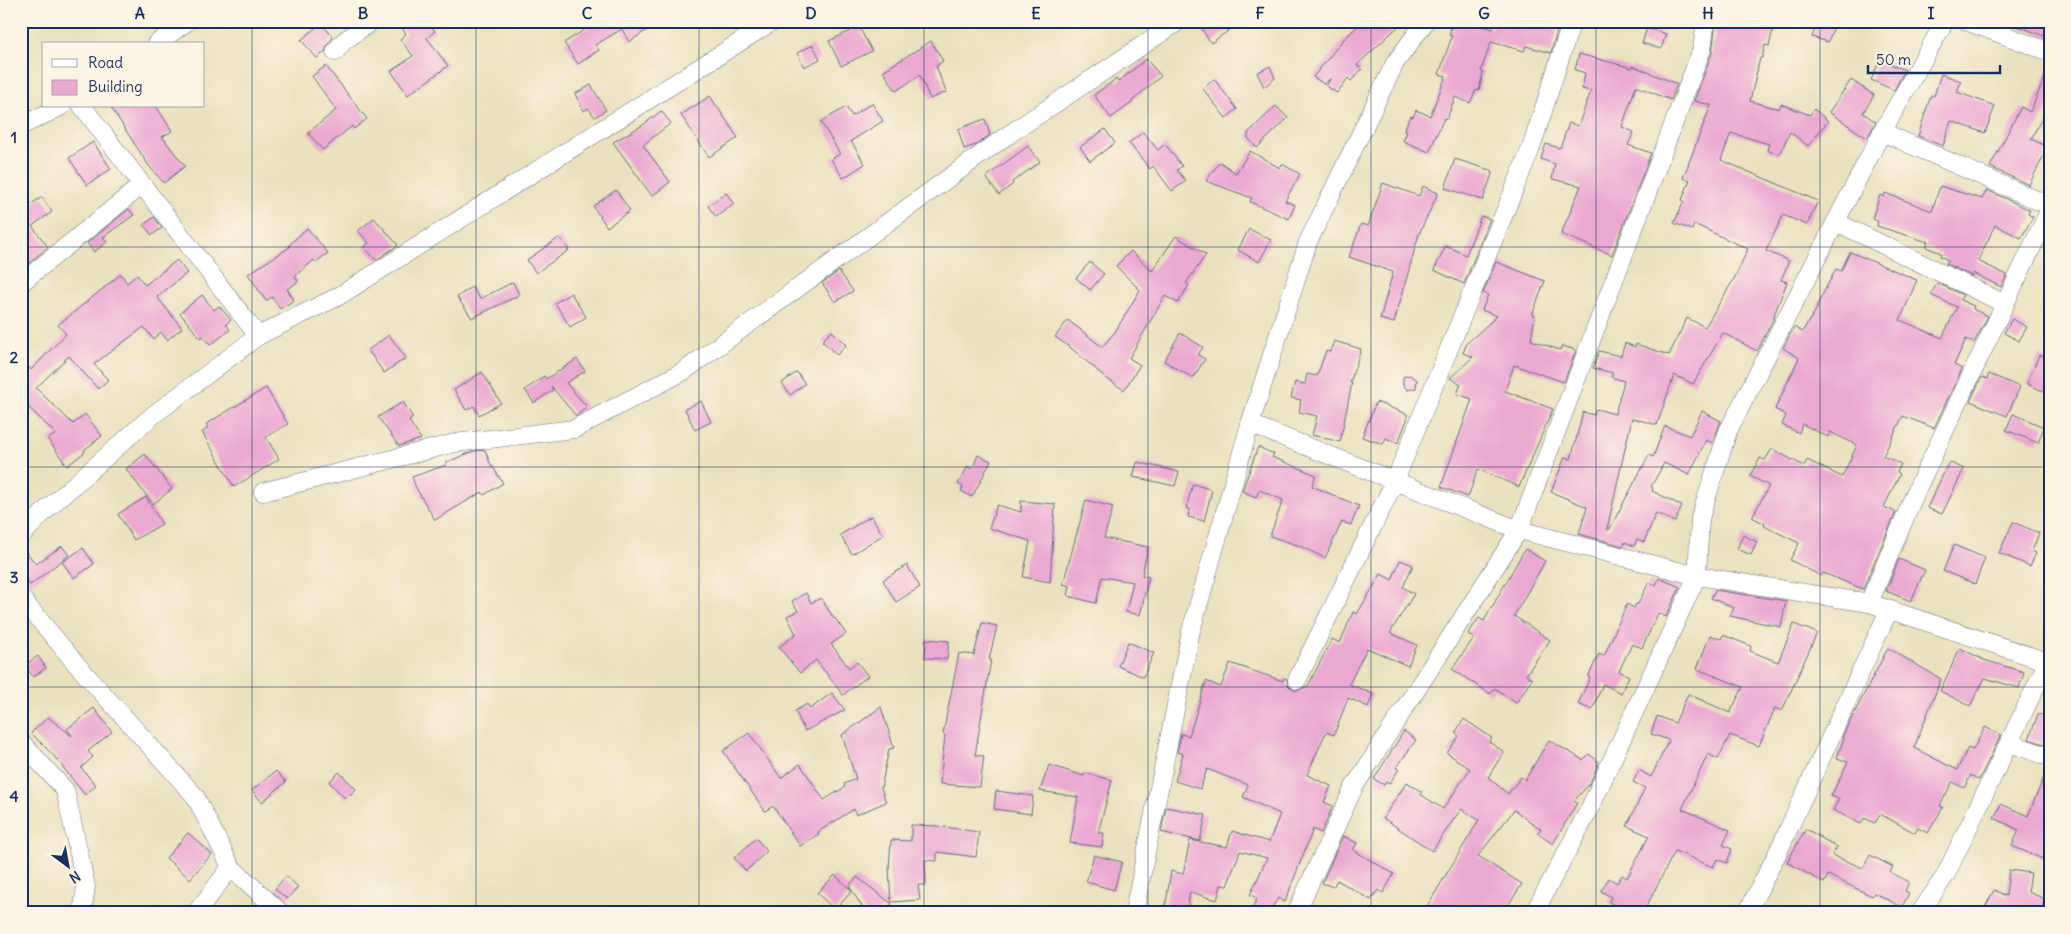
<svg xmlns="http://www.w3.org/2000/svg" width="2071" height="934" viewBox="0 0 2071 934" font-family="Delius,sans-serif">
  <style>
    .building { fill: #eba8d2 }
    .lines { fill: none; stroke-linecap: round; stroke-linejoin: round }
    .minor-casing { stroke: #636d80; stroke-width: 19 }
    .minor { stroke: #fff; stroke-width: 18 }
    .grid { fill: none; stroke: #1b2f5e; stroke-width: 1; stroke-opacity: 0.55 }
    .neatline { fill: none; stroke: #1b2f5e; stroke-width: 2 }
    .grid-label { font-size: 16px; text-anchor: middle; font-weight: bold; fill: #1b2f5e }
  </style>
  <rect width="100%" height="100%" fill="#fcf5e5"/>
  <filter id="ink" filterUnits="userSpaceOnUse"><feTurbulence type="fractalNoise" baseFrequency=".02" numOctaves="2"/><feDisplacementMap in="SourceGraphic" scale="10" xChannelSelector="R" yChannelSelector="G"/><feConvolveMatrix kernelMatrix="1 2 1 2 8 2 1 2 1" color-interpolation-filters="sRGB"/></filter>
  <filter id="wash" filterUnits="userSpaceOnUse"><feTurbulence type="fractalNoise" baseFrequency=".0096" numOctaves="4" result="noise"/><feDisplacementMap in="SourceGraphic" scale="20" xChannelSelector="R" yChannelSelector="G"/><feGaussianBlur stdDeviation="1.12" result="paint"/><feColorMatrix in="noise" values="0 0 0 0 0 0 0 0 0 0 0 0 0 0 0 0 0 1.4 0 .05"/><feComposite in="paint" operator="in"/></filter>
  <g filter="url(#wash)">
    <rect width="100%" height="100%" fill="#eae1be"/>
    <g id="blocks">
      <g class="building">
        <polygon points="410,21 427,21 435,31 427,38 448,66 408,95 391,71 413,56 400,39 406,34 402,28"/>
        <polygon points="598,21 660,21 629,42 622,29 595,45 599,50 578,64 564,43"/>
        <polygon points="1196,21 1242,21 1211,43"/>
        <polygon points="1363,21 1404,21 1357,65 1362,69 1351,81 1348,78 1337,93 1326,86 1331,78 1324,84 1313,77 1343,40"/>
        <polygon points="1453,21 1464,21 1493,29 1495,21 1521,21 1535,25 1536,22 1558,28 1551,53 1526,46 1524,51 1491,42 1481,71 1483,72 1479,91 1476,90 1470,103 1455,97 1447,119 1444,118 1429,152 1403,141 1407,132 1404,131 1410,116 1413,117 1416,110 1430,116 1446,76 1439,74 1452,36 1449,35"/>
        <polygon points="1716,21 1775,21 1769,46 1765,45 1762,58 1760,58 1750,101 1779,109 1781,104 1810,115 1814,109 1828,121 1808,146 1790,132 1779,155 1767,150 1769,144 1731,133 1721,160 1818,201 1807,225 1783,215 1766,251 1789,261 1781,280 1787,282 1774,315 1775,316 1757,351 1723,333 1693,384 1674,375 1657,425 1632,418 1607,529 1609,530 1649,455 1653,457 1665,426 1690,436 1702,411 1721,421 1713,443 1706,440 1689,475 1664,463 1651,487 1653,488 1652,491 1682,506 1675,522 1656,513 1644,542 1637,539 1634,546 1625,542 1623,546 1579,534 1587,507 1551,492 1565,457 1571,459 1583,412 1594,415 1596,409 1615,414 1624,381 1611,377 1613,373 1593,368 1599,351 1621,356 1625,343 1635,347 1636,344 1669,355 1687,318 1705,327 1734,279 1748,249 1694,224 1692,230 1674,223 1684,201 1682,200 1690,180 1683,178 1711,105 1694,101 1712,53"/>
        <polygon points="1818,21 1836,21 1828,42 1812,37"/>
        <polygon points="2009,21 2050,21 2050,38 2009,23"/>
        <polygon points="321,23 333,37 327,46 325,52 317,58 301,40"/>
        <polygon points="859,27 872,51 841,66 829,41"/>
        <polygon points="1647,28 1666,34 1661,49 1642,43"/>
        <polygon points="931,41 943,61 936,66 946,92 930,99 920,75 896,91 883,71"/>
        <polygon points="813,45 820,59 804,67 797,53"/>
        <polygon points="1579,54 1632,68 1633,66 1677,84 1671,100 1636,86 1622,127 1634,132 1628,145 1651,153 1612,255 1561,234 1581,186 1552,179 1555,164 1541,159 1546,144 1560,148 1569,123 1578,126 1591,91 1582,89 1585,73 1575,70"/>
        <polygon points="1146,59 1161,76 1132,101 1133,102 1111,118 1094,95 1116,79 1118,82"/>
        <polygon points="1880,60 1905,70 1894,90 1871,80"/>
        <polygon points="326,66 367,119 354,129 352,126 323,150 308,133 336,110 312,76"/>
        <polygon points="1270,66 1275,78 1264,87 1257,73"/>
        <polygon points="2050,66 2050,103 2031,139 2048,147 2029,185 1990,167 2021,107 2030,112"/>
        <polygon points="1941,74 1961,81 1957,92 1995,106 1985,133 1951,121 1943,146 1918,136 1931,95 1934,96"/>
        <polygon points="1214,79 1237,109 1226,118 1203,89"/>
        <polygon points="1851,80 1874,95 1863,113 1876,122 1867,138 1829,112"/>
        <polygon points="591,85 606,110 595,117 588,108 584,111 575,94"/>
        <polygon points="710,96 738,138 709,157 681,115"/>
        <polygon points="872,103 883,121 851,141 865,164 843,178 831,159 840,154 821,122 846,107 852,116"/>
        <polygon points="110,106 156,106 172,131 162,137 185,166 164,183 149,166"/>
        <polygon points="1276,106 1288,118 1257,148 1248,138 1248,133"/>
        <polygon points="661,111 671,123 643,145 670,182 652,196 613,142 643,125"/>
        <polygon points="985,119 990,135 976,145 964,149 958,129"/>
        <polygon points="1105,129 1115,143 1090,161 1080,147"/>
        <polygon points="1143,132 1158,150 1165,144 1182,166 1177,170 1186,181 1172,191 1153,166 1150,169 1129,143"/>
        <polygon points="93,142 111,169 87,185 69,158"/>
        <polygon points="1028,146 1040,162 1012,182 1013,184 999,195 986,177"/>
        <polygon points="1250,151 1280,168 1282,164 1300,174 1285,201 1295,205 1289,219 1250,202 1252,198 1206,181 1220,162 1236,173"/>
        <polygon points="1455,159 1493,171 1483,200 1445,188"/>
        <polygon points="1383,183 1419,196 1423,186 1438,193 1419,234 1394,323 1380,319 1393,272 1349,257 1361,224 1368,226"/>
        <polygon points="1940,186 1982,199 1987,190 2030,210 2028,214 2033,217 2021,238 1995,225 1978,261 2007,275 2001,287 1973,273 1972,276 1946,264 1948,260 1940,256 1941,253 1926,247 1928,242 1877,226 1878,221 1872,219 1880,195 1884,197 1885,193 1932,211"/>
        <polygon points="616,190 630,211 607,227 593,206"/>
        <polygon points="726,193 734,204 716,217 708,206"/>
        <polygon points="42,197 52,212 32,226 48,247 29,263 21,254 21,211"/>
        <polygon points="129,209 134,215 103,237 107,242 94,252 87,243"/>
        <polygon points="1481,216 1490,219 1464,284 1434,270 1446,246 1466,255"/>
        <polygon points="154,217 162,228 152,235 144,225"/>
        <polygon points="374,218 398,245 376,260 364,247 369,243 358,231"/>
        <polygon points="307,228 328,253 316,262 314,260 295,276 298,282 287,289 294,300 280,309 272,297 266,301 248,274 290,247 289,245"/>
        <polygon points="1249,229 1271,240 1259,262 1238,250"/>
        <polygon points="1176,236 1206,255 1186,283 1189,285 1178,303 1165,296 1129,358 1140,365 1124,390 1106,378 1071,348 1055,337 1068,320 1102,347 1115,332 1140,290 1116,266 1131,251 1152,271"/>
        <polygon points="560,237 569,250 536,273 527,260"/>
        <polygon points="1850,252 1917,280 1900,320 1942,338 1957,307 1931,295 1937,283 1963,295 1960,300 1974,306 1973,309 1988,316 1974,343 1966,339 1954,365 1962,369 1934,428 1903,416 1883,456 1901,464 1897,472 1900,474 1884,507 1896,512 1863,589 1823,573 1821,576 1790,560 1799,543 1764,526 1765,524 1752,517 1769,486 1750,476 1760,458 1765,460 1772,449 1804,466 1807,460 1842,477 1857,445 1830,432 1828,437 1802,424 1799,433 1782,425 1786,415 1775,409 1799,358 1783,348 1794,327 1802,332 1818,307 1816,307 1836,269 1841,271"/>
        <polygon points="177,260 187,273 157,297 182,328 167,340 161,332 153,339 144,327 94,364 108,380 98,389 69,356 36,388 73,424 85,414 102,436 84,450 85,452 67,466 48,439 56,434 21,400 21,359 31,370 66,334 58,325 121,274 127,283 137,275 145,285"/>
        <polygon points="1090,262 1104,274 1090,290 1076,278"/>
        <polygon points="1496,262 1545,281 1532,315 1535,315 1531,340 1560,350 1562,346 1576,350 1564,382 1514,365 1505,391 1553,409 1519,487 1478,469 1468,497 1441,487 1472,399 1457,394 1461,384 1450,378 1473,357 1463,353 1467,343 1497,316 1482,310 1488,295 1483,293"/>
        <polygon points="839,271 853,291 835,302 822,283"/>
        <polygon points="513,282 519,295 472,318 457,297 472,287 480,299"/>
        <polygon points="571,293 586,317 570,327 555,303"/>
        <polygon points="202,295 214,310 219,306 231,320 226,324 230,330 210,345 203,336 200,338 180,313"/>
        <polygon points="2012,319 2027,327 2019,341 2004,333"/>
        <polygon points="832,331 846,345 837,355 822,341"/>
        <polygon points="1180,333 1203,347 1198,355 1205,359 1193,378 1164,361"/>
        <polygon points="389,335 406,358 384,373 368,350"/>
        <polygon points="1334,341 1361,349 1350,383 1352,383 1340,442 1312,435 1317,416 1299,412 1301,400 1291,398 1295,382 1305,384 1307,374 1317,376 1326,351 1330,352"/>
        <polygon points="2039,355 2050,360 2050,394 2027,384"/>
        <polygon points="577,359 585,371 566,383 587,407 576,416 551,386 553,390 534,403 525,390 544,376 546,379"/>
        <polygon points="482,372 501,403 479,415 474,406 466,410 454,390"/>
        <polygon points="797,372 805,384 790,395 782,383"/>
        <polygon points="1989,374 2020,387 2007,416 1970,401 1982,377 1987,379"/>
        <polygon points="1410,375 1417,380 1416,388 1407,390 1403,384 1403,377"/>
        <polygon points="266,388 288,424 266,437 279,459 234,487 202,432 208,428 206,424"/>
        <polygon points="701,401 711,422 695,430 685,409"/>
        <polygon points="403,402 413,418 409,421 421,439 399,446 378,417"/>
        <polygon points="1376,402 1407,414 1407,420 1398,443 1386,438 1383,444 1362,437"/>
        <polygon points="2013,414 2044,427 2038,443 2006,430"/>
        <polygon points="1258,447 1274,454 1272,457 1316,475 1312,486 1359,506 1351,525 1342,522 1325,558 1300,546 1270,536 1283,500 1259,490 1256,497 1242,491"/>
        <polygon points="485,450 490,463 503,483 484,495 482,492 435,520 416,488 412,477 446,465 445,463 474,451"/>
        <polygon points="145,454 172,489 153,504 126,469"/>
        <polygon points="978,455 991,461 972,497 961,491 963,487 958,484 968,466 972,469"/>
        <polygon points="1137,462 1179,472 1175,486 1133,477"/>
        <polygon points="1949,462 1964,469 1942,514 1927,508"/>
        <polygon points="1193,484 1212,490 1204,521 1188,517 1190,509 1186,508"/>
        <polygon points="146,497 162,524 134,540 118,514"/>
        <polygon points="1086,500 1113,507 1104,538 1148,547 1142,575 1149,577 1140,615 1126,612 1133,582 1102,577 1096,603 1068,596 1070,586 1063,584"/>
        <polygon points="1021,501 1055,504 1050,582 1023,577 1030,541 989,528 997,505 1021,512"/>
        <polygon points="871,516 883,535 852,554 840,535"/>
        <polygon points="2013,522 2039,533 2032,551 2036,553 2030,566 1999,553"/>
        <polygon points="1743,535 1757,542 1751,555 1737,549"/>
        <polygon points="1954,545 1985,558 1975,584 1943,571"/>
        <polygon points="21,546 36,564 62,546 69,555 30,585 21,573"/>
        <polygon points="83,548 94,564 74,578 62,562"/>
        <polygon points="1525,549 1545,561 1514,616 1550,640 1526,675 1532,679 1516,703 1495,688 1490,694 1452,669 1474,638 1468,634 1479,618 1484,621"/>
        <polygon points="1899,559 1925,570 1911,601 1886,591"/>
        <polygon points="1400,560 1413,565 1403,587 1414,594 1390,633 1417,645 1408,666 1367,648 1349,684 1373,694 1368,707 1348,698 1334,735 1326,732 1307,775 1331,786 1324,802 1333,806 1321,833 1313,829 1285,902 1278,898 1269,913 1250,913 1257,898 1250,895 1267,858 1240,851 1227,886 1221,885 1217,900 1190,892 1187,913 1165,909 1171,871 1183,874 1190,840 1227,847 1232,831 1269,842 1280,814 1243,797 1248,785 1207,769 1200,789 1175,781 1183,754 1177,752 1181,734 1189,736 1206,681 1221,687 1230,663 1283,681 1284,678 1287,679 1288,685 1293,690 1298,690 1308,686 1332,639 1340,643 1353,612 1357,614 1381,574 1392,580"/>
        <polygon points="907,565 920,587 896,602 883,580"/>
        <polygon points="1659,578 1680,587 1666,617 1658,613 1642,648 1632,644 1619,671 1629,676 1621,693 1603,684 1592,710 1578,704 1590,678 1588,677 1599,654 1604,656 1627,604 1634,608 1636,604 1638,604 1649,582 1656,585"/>
        <polygon points="1715,590 1786,601 1781,627 1730,616 1734,608 1711,598"/>
        <polygon points="806,593 811,603 821,598 834,619 835,618 846,634 831,644 849,668 857,662 868,676 843,695 816,660 800,673 779,647 796,634 787,616 798,611 792,601"/>
        <polygon points="982,623 997,626 989,659 991,659 975,755 984,756 980,787 940,784 945,735 943,734 959,653 974,655"/>
        <polygon points="1794,624 1817,633 1782,711 1775,708 1759,746 1730,735 1718,759 1708,754 1682,809 1730,830 1723,845 1732,849 1727,863 1717,859 1713,867 1675,851 1643,913 1628,913 1609,902 1611,897 1601,891 1609,878 1617,883 1622,875 1627,878 1649,836 1627,826 1645,788 1633,782 1639,770 1651,777 1669,740 1651,734 1657,716 1675,723 1688,694 1730,713 1743,687 1697,669 1710,635 1721,639 1723,635 1751,646 1750,651 1778,662"/>
        <polygon points="926,639 949,641 947,659 925,658"/>
        <polygon points="1128,642 1154,653 1143,677 1118,666"/>
        <polygon points="1888,648 1941,679 1914,748 1957,770 1968,748 1973,750 1985,727 2001,735 1979,780 1971,775 1964,788 1952,782 1940,806 1943,807 1928,833 1918,828 1915,833 1880,814 1875,823 1864,818 1861,824 1833,810 1839,799 1831,796 1848,762 1837,758 1844,738 1842,737"/>
        <polygon points="1960,648 1984,660 2024,672 2019,688 1985,678 1970,706 1940,691"/>
        <polygon points="38,656 46,668 33,677 25,665"/>
        <polygon points="832,693 845,710 805,731 795,711 807,704 810,709"/>
        <polygon points="881,707 894,748 889,749 881,788 886,802 856,815 854,809 818,832 819,834 800,846 773,806 765,811 723,751 749,733 781,778 800,764 824,800 845,787 844,784 856,779 842,735"/>
        <polygon points="94,708 112,732 88,751 93,757 81,768 96,785 85,795 53,755 31,733 48,717 72,736 67,729"/>
        <polygon points="2038,714 2050,718 2050,746 2029,739"/>
        <polygon points="1464,719 1492,738 1489,742 1504,752 1488,777 1508,794 1521,777 1525,780 1549,740 1583,760 1589,754 1599,762 1590,783 1574,801 1577,803 1553,844 1537,833 1541,829 1514,810 1478,856 1522,884 1503,913 1423,913 1479,820 1461,809 1432,851 1383,818 1407,782 1422,792 1420,794 1443,809 1470,769 1447,753 1459,736 1455,733"/>
        <polygon points="1404,731 1416,740 1396,768 1399,769 1389,784 1386,782 1384,785 1374,779"/>
        <polygon points="1049,765 1084,776 1084,773 1112,780 1098,833 1104,833 1102,847 1070,843 1078,797 1040,791"/>
        <polygon points="2048,767 2050,767 2050,862 2012,846 2019,830 1994,818 2001,804 2028,816"/>
        <polygon points="276,771 286,782 262,802 252,790"/>
        <polygon points="339,772 356,789 346,799 329,782"/>
        <polygon points="996,791 1033,796 1031,814 994,809"/>
        <polygon points="1166,807 1206,815 1200,841 1161,832"/>
        <polygon points="911,825 937,826 979,832 976,857 937,852 937,861 925,860 926,885 918,885 920,900 891,902 889,869 891,840 911,841"/>
        <polygon points="1806,829 1837,847 1832,855 1863,868 1870,855 1893,867 1890,872 1909,882 1905,891 1909,893 1902,907 1874,893 1872,896 1828,875 1824,883 1787,862"/>
        <polygon points="188,833 212,854 190,879 166,858"/>
        <polygon points="1343,836 1357,843 1353,850 1394,874 1383,893 1378,890 1371,900 1337,880 1333,887 1322,883"/>
        <polygon points="756,838 767,851 746,871 734,858"/>
        <polygon points="1094,855 1122,862 1114,890 1086,882"/>
        <polygon points="2009,870 2031,873 2028,892 2045,899 2039,913 1982,913 1994,890 2006,896"/>
        <polygon points="835,875 852,891 835,910 817,893"/>
        <polygon points="286,876 298,887 287,899 275,889"/>
        <polygon points="857,877 892,904 877,913 866,913 849,886"/>
      </g>
    </g>
  </g>
  <g filter="url(#ink)">
    <use href="#blocks" fill-opacity="0" stroke="#636d80" stroke-width="1"/>
    <g class="lines">
      <g class="minor-casing">
        <g id="minor">
          <polyline points="1966,21 2050,52"/>
          <polyline points="156,44 188,21"/>
          <polyline points="335,52 344,41 372,21"/>
          <polyline points="82,106 258,336"/>
          <polyline points="21,126 62,106"/>
          <polyline points="1882,132 2050,206"/>
          <polyline points="1836,222 2005,304"/>
          <polyline points="21,283 142,185"/>
          <polyline points="1250,424 1519,530 1697,576 1869,603 2048,662"/>
          <polyline points="263,492 455,443 574,429 684,371 1002,139 1179,21"/>
          <polyline points="21,536 47,509 152,416 258,336 339,296 773,21"/>
          <polyline points="21,598 78,666 195,796 231,867"/>
          <polyline points="1869,603 1917,489 2050,209"/>
          <polyline points="1297,680 1395,481 1531,148 1572,21"/>
          <polyline points="21,742 65,790 86,886 82,913"/>
          <polyline points="2009,743 2050,757"/>
          <polyline points="1135,907 1191,631 1250,424 1308,242 1395,63 1426,21"/>
          <polyline points="196,913 231,867 281,913"/>
          <polyline points="1296,913 1354,787 1519,530 1702,49 1706,21"/>
          <polyline points="1534,913 1589,810 1697,576 1700,518 1728,431 1882,132 1945,21"/>
          <polyline points="1747,913 1778,852 1889,610"/>
          <polyline points="1920,913 1945,876 2050,657"/>
        </g>
      </g>
      <use href="#minor" class="minor"/>
    </g>
  </g>
  <path class="grid" d="M252 21V913M476 21V913M699 21V913M924 21V913M1148 21V913M1371 21V913M1596 21V913M1820 21V913M21 247H2050M21 467H2050M21 687H2050"/>
  <rect width="2071" height="934" fill="none" stroke="#fcf5e5" stroke-width="55"/>
  <rect x="42" y="42" width="162" height="65" fill="#fcf5e5" stroke="#a2a6af"/>
  <rect x="52" y="59" width="25" height="8" fill="#ffffff" stroke="#a2a6af"/>
  <text x="88" y="68" font-size="15" fill="#1b2f5e">Road</text>
  <rect x="52" y="80" width="25" height="15" fill="#eba8d2" stroke="#a2a6af"/>
  <text x="88" y="92" font-size="15" fill="#1b2f5e">Building</text>
  <g transform="translate(68 866) rotate(148)" stroke="#fcf5e5" stroke-width="4" paint-order="stroke">
  <path d="M0-4L9 19L0 12L-9 19Z" fill="#1b2f5e"/>
  <text y="-8" font-size="14" font-weight="bold" text-anchor="middle" fill="#1b2f5e">N</text>
  </g>
  <path d="M1868 65v8h132v-8" fill="none" stroke="#1b2f5e" stroke-width="2.5"/>
  <text x="1876" y="65" font-size="15" fill="#1b2f5e" stroke="#fcf5e5" stroke-width="4" paint-order="stroke">50 m</text>
  <rect x="28" y="28" width="2016" height="878" class="neatline"/>
  <g class="grid-label">
    <text x="140" y="19">A</text>
    <text x="363" y="19">B</text>
    <text x="587" y="19">C</text>
    <text x="811" y="19">D</text>
    <text x="1036" y="19">E</text>
    <text x="1260" y="19">F</text>
    <text x="1484" y="19">G</text>
    <text x="1708" y="19">H</text>
    <text x="1931" y="19">I</text>
    <text x="14" y="143">1</text>
    <text x="14" y="363">2</text>
    <text x="14" y="583">3</text>
    <text x="14" y="802">4</text>
  </g>
</svg>
